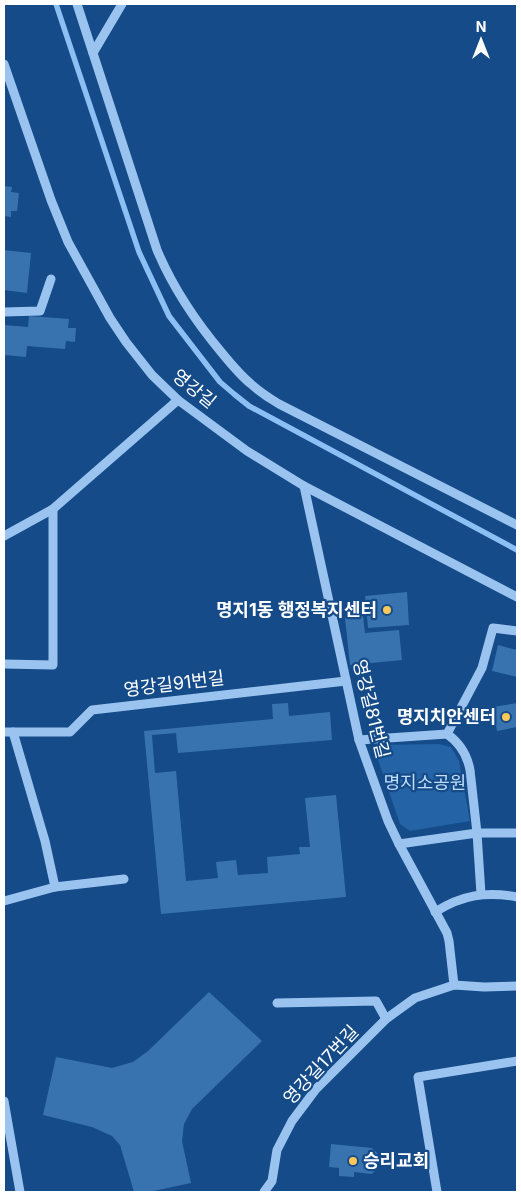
<svg xmlns="http://www.w3.org/2000/svg" width="521" height="1196" viewBox="0 0 521 1196" font-family="Inter,'Noto Sans KR',sans-serif">
  <style>
    .green { fill: #2363a6 }
    .lines { fill: none; stroke-linecap: round; stroke-linejoin: round }
    .stream { stroke: #8cbff3; stroke-width: 5.5 }
    .building { fill: #3873b0 }
    .minor { stroke: #9ac4ef; stroke-width: 9 }
    .poi-dot { fill: #ffc858; stroke: #144b88; stroke-width: 2 }
    .labels { text-anchor: middle; stroke-width: 4.5; stroke-linejoin: round; paint-order: stroke }
    .street-label { font-size: 18px; fill: #fff; stroke: #144b88 }
    .poi-label { font-size: 18px; font-weight: bold; fill: #fff; stroke: #144b88; text-anchor: end }
    .park-label { font-size: 18px; fill: #c0ddfb; stroke: #144b88 }
  </style>
  <rect width="100%" height="100%" fill="#144b88"/>
  <polygon class="green" points="439,744 451,747 459,761 470,821 410,831 400,824 373,745"/>
  <g class="lines">
    <polyline class="stream" points="56,4 139,252 169,316 220,382 234,394 249,406 517,550"/>
  </g>
  <g class="building">
    <polygon points="4,186 12,187 11,192 19,193 17,211 11,211 11,217 4,216"/>
    <polygon points="4,250 31,253 27,293 4,290"/>
    <polygon points="29,316 69,319 68,328 76,328 75,342 66,341 65,349 27,346 26,357 4,355 4,325 28,327"/>
    <polygon points="407,592 409,625 368,628 365,596"/>
    <polygon points="363,616 365,633 399,630 402,660 350,665 345,618"/>
    <polygon points="498,645 517,650 517,677 492,671"/>
    <polygon points="288,703 289,716 330,712 332,740 178,753 176,733 152,735 155,773 176,771 186,881 218,878 216,862 236,860 238,875 268,873 267,857 300,854 299,847 310,847 305,798 336,795 346,897 161,914 144,731 273,719 272,704"/>
    <polygon points="517,703 517,727 497,731 493,707"/>
    <polygon points="209,992 262,1041 192,1109 184,1124 182,1141 191,1183 149,1192 134,1192 120,1145 112,1136 92,1127 43,1115 56,1057 112,1068 133,1062 148,1051"/>
    <polygon points="331,1144 372,1148 378,1154 377,1168 372,1174 354,1172 354,1177 339,1176 339,1168 329,1167"/>
  </g>
  <g class="lines">
    <g class="minor">
      <path d="M77 4 157 250C173 288 196 322 222 353 231 364 240 375 251 384 260 392 269 398 279 404L517 525"/>
      <polyline points="93,53 122,4"/>
      <polyline points="4,64 51,200 68,242 110,318 126,342 152,375 178,400 247,451 304,486 517,597"/>
      <polyline points="4,312 40,311 51,279"/>
      <polyline points="304,486 359,740 388,821 399,844 447,933 449,941 454,985"/>
      <polyline points="4,536 53,509 178,400"/>
      <polyline points="4,664 53,665 53,509"/>
      <polyline points="4,732 70,732 92,710 346,681"/>
      <polyline points="13,732 45,841 55,887"/>
      <polyline points="447,734 482,668 493,628 517,631"/>
      <path d="M359 740 447 734C460 743 467 754 470 770L477 833 481 894"/>
      <polyline points="399,844 477,833 517,833"/>
      <polyline points="4,901 55,887 124,879"/>
      <path d="M435 912C462 895 486 891 517 897"/>
      <polyline points="277,1003 376,1001 386,1019"/>
      <polyline points="4,1101 20,1192"/>
      <polyline points="264,1192 272,1181 277,1150 292,1121 316,1089 386,1019 415,998 454,985 484,987 517,986"/>
      <polyline points="437,1192 418,1077 517,1061"/>
    </g>
  </g>
  <g class="poi-dot">
    <circle cx="387" cy="610" r="5"/>
    <circle cx="506" cy="717" r="5"/>
    <circle cx="353" cy="1161" r="5"/>
  </g>
  <g class="labels">
    <g class="street-label">
      <text transform="translate(194 389) rotate(39)" y="6">영강길</text>
      <text transform="translate(174 684) rotate(-7)" y="6">영강길91번길</text>
      <text transform="translate(371 709) rotate(76)" y="6">영강길81번길</text>
      <text transform="translate(321 1065) rotate(-47)" y="6">영강길17번길</text>
    </g>
    <g class="poi-label">
      <text x="377" y="616">명지1동 행정복지센터</text>
      <text x="496" y="723">명지치안센터</text>
      <text x="363" y="1167" text-anchor="start">승리교회</text>
    </g>
    <g class="park-label">
      <text x="425" y="789">명지소공원</text>
    </g>
  </g>
  <rect width="521" height="1196" fill="none" stroke="#ffffff" stroke-width="10"/>
  <g transform="translate(481 40)" stroke="#144b88" stroke-width="4" paint-order="stroke">
  <path d="M0-4L9 19L0 12L-9 19Z" fill="#ffffff"/>
  <text y="-8" font-size="14" font-weight="bold" text-anchor="middle" fill="#ffffff">N</text>
  </g>
</svg>
